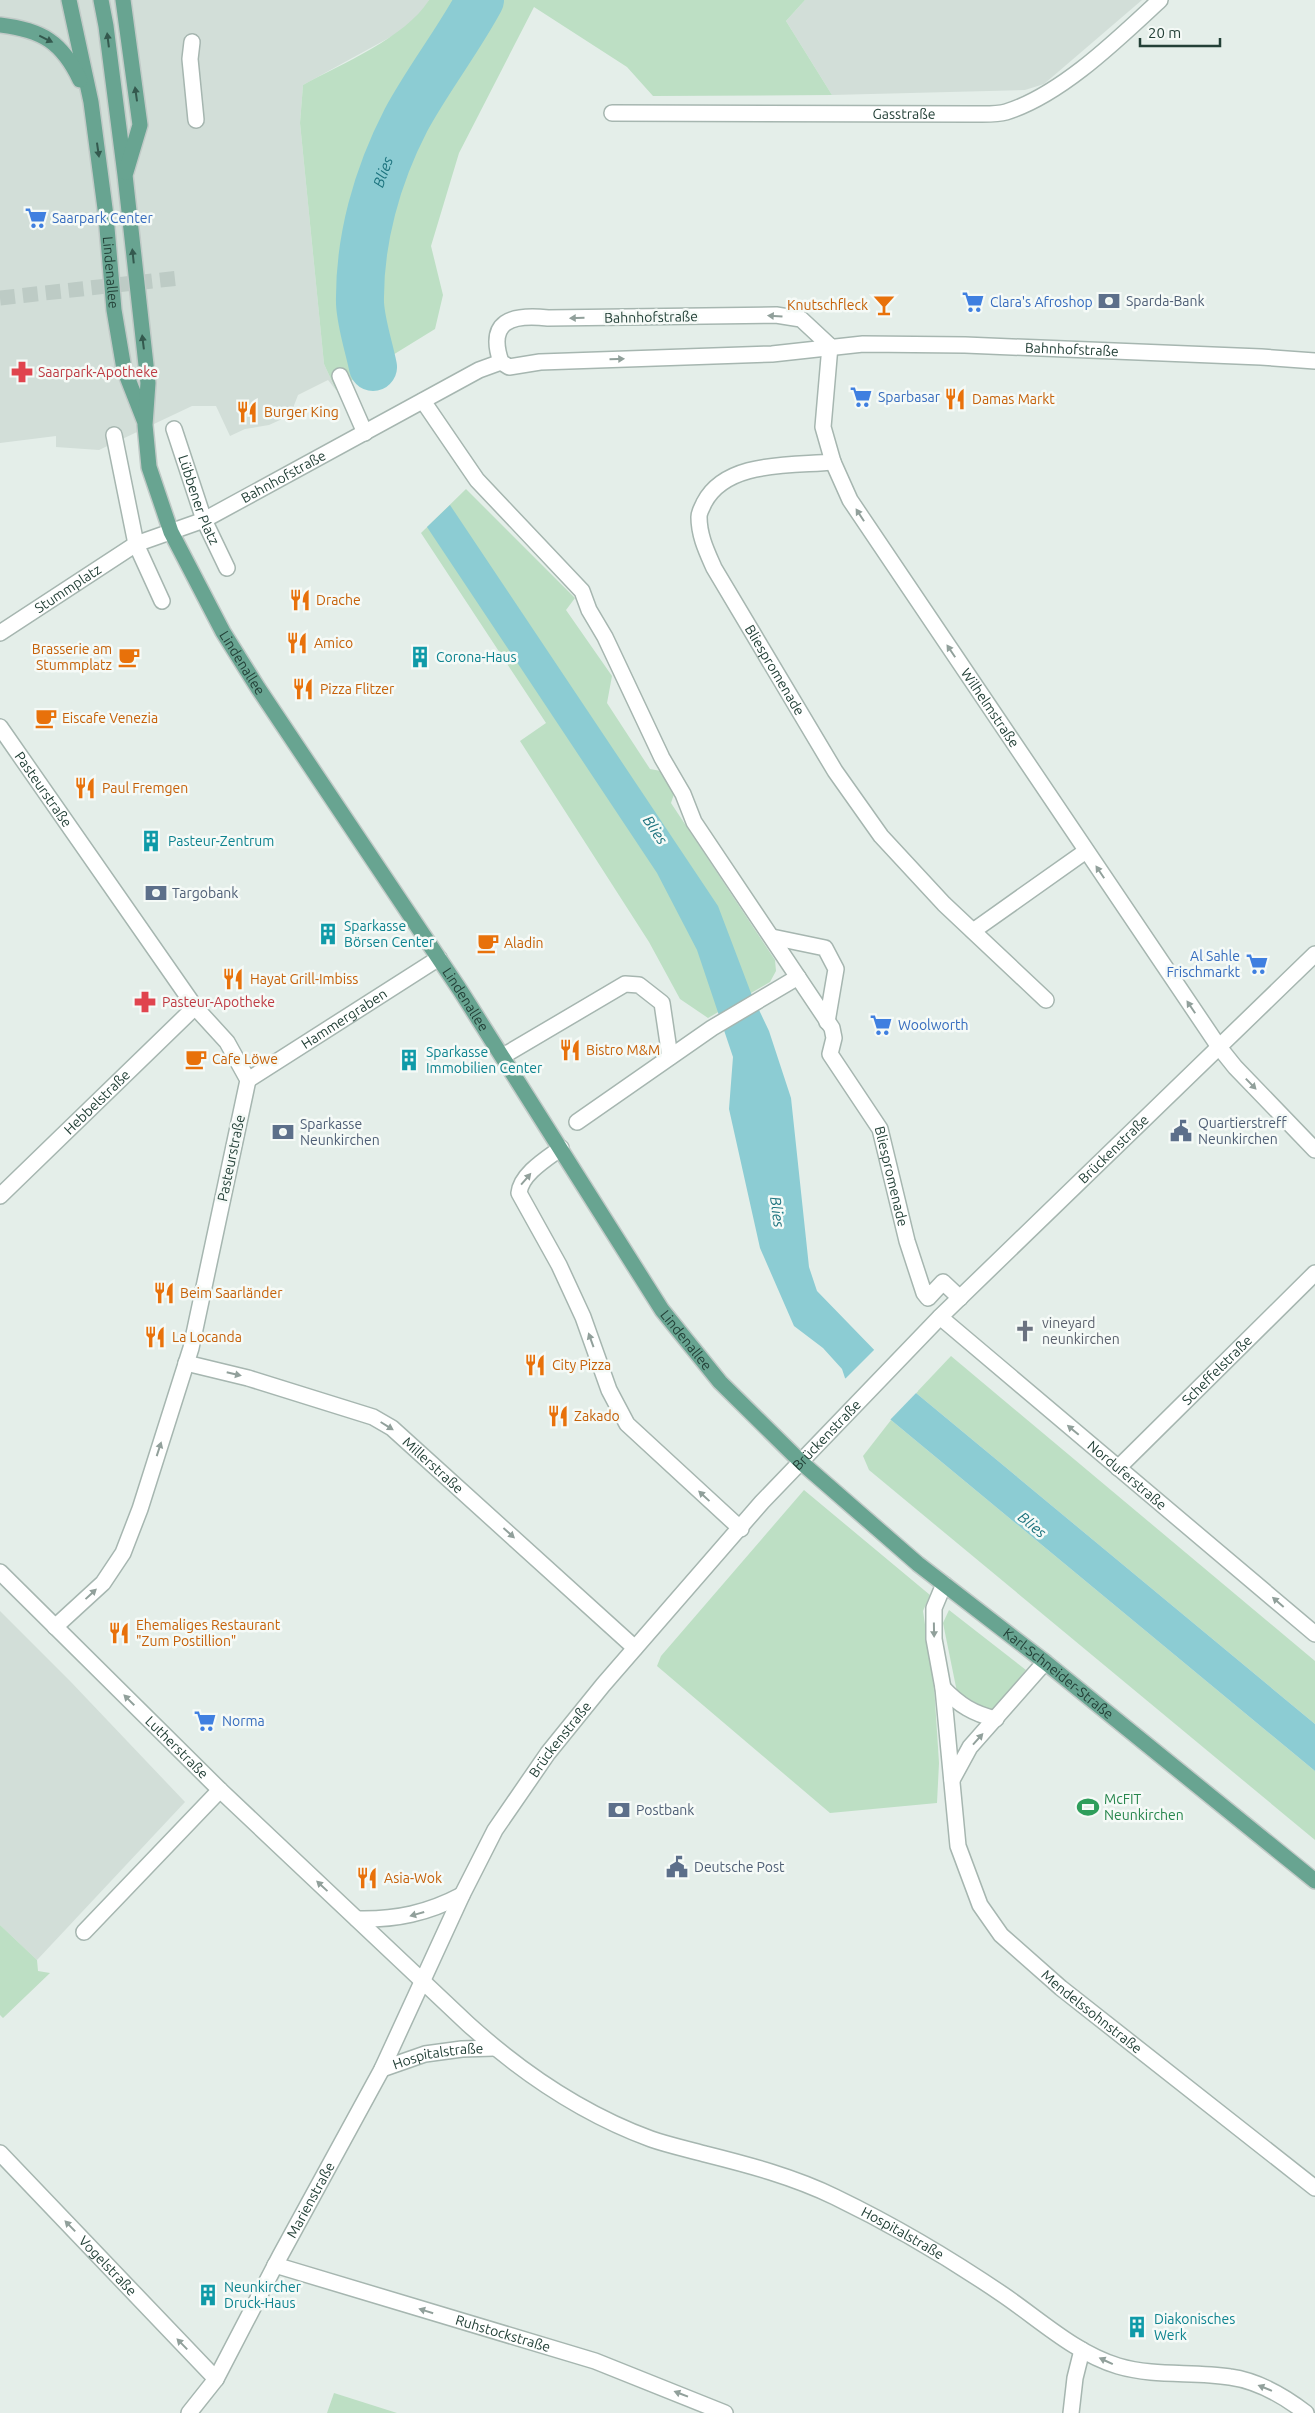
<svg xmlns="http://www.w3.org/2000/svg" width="1315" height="2413" viewBox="0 0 1315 2413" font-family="Ubuntu,sans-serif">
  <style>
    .built { fill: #d2ded8 }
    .green { fill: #bddfc4 }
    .water { fill: #8cccd3 }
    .pier { fill: #e4eee9 }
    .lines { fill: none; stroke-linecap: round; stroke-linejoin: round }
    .river { stroke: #8cccd3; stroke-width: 48 }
    .minor-tunnel { stroke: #bdcbc5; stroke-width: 15; stroke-dasharray: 15 8; stroke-linecap: butt }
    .minor-casing { stroke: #a6b6b0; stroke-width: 18 }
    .major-casing { stroke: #c1cac7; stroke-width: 18 }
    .minor { stroke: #fff; stroke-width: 15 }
    .major { stroke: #68a491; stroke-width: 15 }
    .oneway { fill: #34594e }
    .oneway2 { fill: #91a09b }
    .labels { text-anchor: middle; stroke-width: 5; stroke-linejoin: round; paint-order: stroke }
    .street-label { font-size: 14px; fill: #234037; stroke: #f5faf7 }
    .shop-label { font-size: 14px; fill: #366cbe; stroke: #f5faf7; text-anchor: start }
    .service-label { font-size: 14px; fill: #4e5e75; stroke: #f5faf7; text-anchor: start }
    .food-label { font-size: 14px; fill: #c56008; stroke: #f5faf7; text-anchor: start }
    .health-label { font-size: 14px; fill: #be3a42; stroke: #f5faf7; text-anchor: start }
    .culture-label { font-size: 14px; fill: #0d838f; stroke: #f5faf7; text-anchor: start }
    .worship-label { font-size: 14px; fill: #5b616d; stroke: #f5faf7; text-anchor: start }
    .leisure-label { font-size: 14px; fill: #27864d; stroke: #f5faf7; text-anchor: start }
    .water-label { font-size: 15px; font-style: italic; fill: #1c737e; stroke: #f5faf7 }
  </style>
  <rect width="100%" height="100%" fill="#e4eee9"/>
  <g class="built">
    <polygon points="0,0 429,0 421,14 396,34 303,85 300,123 324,364 336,390 328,380 298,395 293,408 280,420 269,425 245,429 230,436 216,406 192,406 99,450 56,447 56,436 0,443"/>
    <polygon points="805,0 1142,0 1044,84 1025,90 832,95 786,21"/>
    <polygon points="0,1611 70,1681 185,1802 37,1960 0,1925"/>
  </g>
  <g class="green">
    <path d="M429 0H805L786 21 832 95 653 96 627 67 534 7 459 153 431 246 443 295 435 329 336 390 324 364 300 123 303 85C343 63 405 38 429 0Z"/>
    <polygon points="466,489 575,598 566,610 612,676 607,703 650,769 661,771 674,794 671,803 775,960 776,971 770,982 708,1018 680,999 649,942 520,741 546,723 421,533"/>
    <polygon points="951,1356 1315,1661 1315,1724 916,1393"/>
    <polygon points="891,1420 1315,1771 1315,1840 869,1470 863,1456"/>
    <polygon points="804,1490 930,1595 923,1611 934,1685 939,1763 937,1803 830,1813 657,1666 661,1656"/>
    <polygon points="949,1610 1026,1670 993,1710 981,1706 957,1692 943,1623"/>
    <polygon points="0,1925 37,1960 38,1971 50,1973 3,2018 0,2015"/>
    <polygon points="334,2393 397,2413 327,2413"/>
  </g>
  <polygon class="water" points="450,505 718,906 751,993 769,1031 791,1098 809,1267 817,1291 916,1393 1315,1724 1315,1771 891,1420 845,1378 842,1369 823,1348 794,1326 760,1248 729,1109 733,1057 697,950 657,873 427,527"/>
  <polygon class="pier" points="876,1348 918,1391 889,1421 844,1380"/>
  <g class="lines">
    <path class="river" id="s1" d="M373 367C369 347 361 324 360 303 359 240 377 176 406 120 428 79 458 41 480 0"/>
    <polyline class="minor-tunnel" points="0,298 179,278"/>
    <g class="minor-casing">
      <g id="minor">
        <polyline points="192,42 190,59 196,120"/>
        <path id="s2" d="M612 113 971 114C982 114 996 115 1006 112 1061 95 1118 39 1160 0"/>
        <path id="s3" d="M830 346 801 319 776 315 548 318C511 314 487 321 501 362L509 367 540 362 772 354 863 344 965 345 1261 357 1315 361"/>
        <path id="s4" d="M830 346 823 427 833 462 850 500 1219 1047 1235 1067 1315 1150"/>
        <polyline points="340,376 365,433"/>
        <path id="s5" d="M423 401 477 480 582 591 589 610 605 637 662 758 683 794 694 822 832 1028 834 1038 830 1054 880 1129 907 1241 924 1293 928 1298 943 1282 960 1298"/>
        <path id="s6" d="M174 429 204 520 227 568"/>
        <polyline points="114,435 136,544 162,601"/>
        <path id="s7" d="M833 462C792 466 726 460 704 503 702 508 699 512 699 517 699 536 707 552 714 568L835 771 881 836 944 904 1046 1000"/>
        <path id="s8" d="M0 633 136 544 204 520 479 370 501 362"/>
        <path id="s9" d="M0 727 195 1007 227 1042 248 1080 191 1348 140 1509 123 1553 103 1583 55 1627"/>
        <polyline points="973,931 1086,851"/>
        <polyline points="772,937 825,948 836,969 827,1022"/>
        <polyline points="503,1056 625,984 639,985 662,1003 670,1057"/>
        <path id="s10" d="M248 1080 439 958"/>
        <polyline points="577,1122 712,1028 798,977"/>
        <path d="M561 1148C546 1159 521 1174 519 1193L559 1265 583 1317 609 1390 627 1424 741 1529"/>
        <path id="s11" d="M0 1196 195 1007"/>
        <path id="s12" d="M940 1317 1315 1634"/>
        <path id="s13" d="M186 1363 248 1378 373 1417 392 1428 635 1648"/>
        <path id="s14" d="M1118 1468 1315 1273"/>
        <path id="s15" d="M0 1572 220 1790 468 2024C521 2072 583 2114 651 2139 668 2145 687 2149 705 2154 749 2165 794 2177 835 2197 893 2225 949 2258 1002 2294 1039 2319 1075 2353 1118 2366 1155 2377 1193 2371 1230 2377 1259 2381 1284 2396 1306 2413"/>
        <path id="s16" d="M944 1584 934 1608V1639L943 1688 958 1846 980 1905 1001 1935 1061 1988 1315 2188"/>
        <path d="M943 1688C959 1705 974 1714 996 1719"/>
        <polyline points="952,1780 970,1747 1045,1662"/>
        <path d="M357 1919C396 1920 428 1913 462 1895"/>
        <polyline points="84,1932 220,1790"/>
        <path id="s17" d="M382 2069 425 2054 462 2049 494 2048"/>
        <path id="s18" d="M0 2153 216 2379"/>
        <path id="s19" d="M275 2265 595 2361 725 2413"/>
        <path id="s20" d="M189 2413 216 2379 280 2256 382 2069 462 1895 495 1830 548 1753 603 1685 762 1502 940 1317 1315 954"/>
        <polyline points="1071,2413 1075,2378 1082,2350"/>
      </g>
    </g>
    <g class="major-casing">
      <g id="major">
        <path id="s21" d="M69 0 91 102 106 216 114 310 124 369 144 420"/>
        <path id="s22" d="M101 0 106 26 125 175 148 383 145 425 149 467 171 532 223 632 258 688 460 990 662 1310 720 1382 802 1463 918 1564 1045 1662 1315 1881"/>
        <polyline points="123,0 140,125 126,172"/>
        <path d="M0 25C42 30 62 42 80 80"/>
      </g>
    </g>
    <use href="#minor" class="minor"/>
    <use href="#major" class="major"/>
  </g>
  <defs><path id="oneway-solid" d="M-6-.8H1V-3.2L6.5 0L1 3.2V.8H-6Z" transform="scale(1.25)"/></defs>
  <g class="oneway">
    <use href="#oneway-solid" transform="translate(46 39) rotate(26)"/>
    <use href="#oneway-solid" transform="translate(108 40) rotate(-97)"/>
    <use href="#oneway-solid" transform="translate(136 94) rotate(-98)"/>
    <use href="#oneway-solid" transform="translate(98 150) rotate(82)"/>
    <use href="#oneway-solid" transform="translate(133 256) rotate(-96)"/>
    <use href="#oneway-solid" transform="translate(143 342) rotate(-97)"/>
  </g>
  <g class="oneway2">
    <use href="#oneway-solid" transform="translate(775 316) rotate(-176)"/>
    <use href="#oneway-solid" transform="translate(577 318) rotate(179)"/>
    <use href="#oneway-solid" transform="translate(617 359) rotate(-2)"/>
    <use href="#oneway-solid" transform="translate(860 515) rotate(-123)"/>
    <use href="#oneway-solid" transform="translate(951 651) rotate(-124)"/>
    <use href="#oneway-solid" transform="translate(1100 872) rotate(-124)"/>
    <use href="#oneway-solid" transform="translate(1191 1007) rotate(-124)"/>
    <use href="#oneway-solid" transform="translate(1251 1084) rotate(46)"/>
    <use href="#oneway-solid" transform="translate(526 1179) rotate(-49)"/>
    <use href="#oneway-solid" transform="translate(591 1340) rotate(-110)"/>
    <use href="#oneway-solid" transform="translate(234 1374) rotate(13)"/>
    <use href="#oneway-solid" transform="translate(387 1426) rotate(32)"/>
    <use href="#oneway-solid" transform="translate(1073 1430) rotate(-140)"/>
    <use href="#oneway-solid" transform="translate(159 1449) rotate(-72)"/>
    <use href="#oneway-solid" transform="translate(704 1496) rotate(-137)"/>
    <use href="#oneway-solid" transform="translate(509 1533) rotate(42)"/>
    <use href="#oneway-solid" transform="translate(91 1594) rotate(-43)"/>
    <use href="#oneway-solid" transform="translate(1278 1602) rotate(-139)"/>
    <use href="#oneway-solid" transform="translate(934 1630) rotate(89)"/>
    <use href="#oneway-solid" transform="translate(129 1700) rotate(-135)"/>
    <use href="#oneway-solid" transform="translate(978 1739) rotate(-48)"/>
    <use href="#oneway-solid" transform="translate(322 1886) rotate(-137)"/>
    <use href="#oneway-solid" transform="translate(417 1914) rotate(164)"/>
    <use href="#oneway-solid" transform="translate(70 2226) rotate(-134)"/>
    <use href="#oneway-solid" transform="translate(426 2311) rotate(-163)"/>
    <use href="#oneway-solid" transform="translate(182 2344) rotate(-134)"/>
    <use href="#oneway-solid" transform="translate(1106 2361) rotate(-155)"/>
    <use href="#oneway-solid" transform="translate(1265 2388) rotate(-158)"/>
    <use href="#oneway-solid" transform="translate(681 2394) rotate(-159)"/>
  </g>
  <defs>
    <g id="supermarket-bare" transform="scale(1.725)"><path d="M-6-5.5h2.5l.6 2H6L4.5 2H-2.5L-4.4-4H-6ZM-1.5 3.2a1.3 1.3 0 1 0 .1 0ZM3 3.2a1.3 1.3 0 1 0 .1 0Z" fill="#3f7fe0" stroke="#f5faf7" stroke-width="2.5" paint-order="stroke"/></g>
    <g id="bank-bare" transform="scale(1.725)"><path d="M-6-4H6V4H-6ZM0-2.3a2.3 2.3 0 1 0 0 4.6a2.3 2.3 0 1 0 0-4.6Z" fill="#5c6f8a" stroke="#f5faf7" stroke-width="2.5" paint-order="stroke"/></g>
    <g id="bar-bare" transform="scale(1.725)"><path d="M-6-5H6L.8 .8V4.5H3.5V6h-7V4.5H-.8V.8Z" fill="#e8710a" stroke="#f5faf7" stroke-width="2.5" paint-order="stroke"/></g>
    <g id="pharmacy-bare" transform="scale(1.725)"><path d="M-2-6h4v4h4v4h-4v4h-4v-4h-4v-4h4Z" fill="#e0444e" stroke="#f5faf7" stroke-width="2.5" paint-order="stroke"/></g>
    <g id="restaurant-bare" transform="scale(1.725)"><path d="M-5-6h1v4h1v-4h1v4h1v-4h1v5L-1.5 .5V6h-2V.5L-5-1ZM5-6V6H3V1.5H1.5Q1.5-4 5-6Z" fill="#e8710a" stroke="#f5faf7" stroke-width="2.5" paint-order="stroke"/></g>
    <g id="cafe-bare" transform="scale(1.725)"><path d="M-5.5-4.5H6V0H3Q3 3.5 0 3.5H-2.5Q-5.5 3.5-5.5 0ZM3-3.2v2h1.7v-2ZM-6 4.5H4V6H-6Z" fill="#e8710a" stroke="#f5faf7" stroke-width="2.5" paint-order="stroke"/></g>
    <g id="building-bare" transform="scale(1.725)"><path d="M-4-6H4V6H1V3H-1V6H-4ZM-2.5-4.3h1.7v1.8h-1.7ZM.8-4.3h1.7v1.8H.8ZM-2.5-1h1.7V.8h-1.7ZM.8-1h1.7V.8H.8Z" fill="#0f9aa8" stroke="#f5faf7" stroke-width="2.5" paint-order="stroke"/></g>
    <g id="civic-bare" transform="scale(1.725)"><path d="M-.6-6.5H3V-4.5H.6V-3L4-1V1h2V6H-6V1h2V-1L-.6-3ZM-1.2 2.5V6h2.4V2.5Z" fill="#5c6f8a" stroke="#f5faf7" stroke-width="2.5" paint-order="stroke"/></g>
    <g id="church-bare" transform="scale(1.725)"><path d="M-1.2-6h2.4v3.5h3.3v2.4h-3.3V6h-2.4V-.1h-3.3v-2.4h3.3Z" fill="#6b7280" stroke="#f5faf7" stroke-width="2.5" paint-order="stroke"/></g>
    <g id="stadium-bare" transform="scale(1.725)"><path d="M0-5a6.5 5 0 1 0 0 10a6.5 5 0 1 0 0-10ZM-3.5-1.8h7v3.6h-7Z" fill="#2e9e5b" stroke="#f5faf7" stroke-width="2.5" paint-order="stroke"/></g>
  </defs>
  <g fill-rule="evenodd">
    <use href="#supermarket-bare" x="36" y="218"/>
    <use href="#bank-bare" x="1109" y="301"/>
    <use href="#supermarket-bare" x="973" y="302"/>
    <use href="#bar-bare" x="884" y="305"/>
    <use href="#pharmacy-bare" x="22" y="372"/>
    <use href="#supermarket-bare" x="861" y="397"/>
    <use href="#restaurant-bare" x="955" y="399"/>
    <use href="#restaurant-bare" x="247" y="412"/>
    <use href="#restaurant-bare" x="300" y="600"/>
    <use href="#restaurant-bare" x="297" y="643"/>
    <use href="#cafe-bare" x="129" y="657"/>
    <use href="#building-bare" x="420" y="657"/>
    <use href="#restaurant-bare" x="303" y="689"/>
    <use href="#cafe-bare" x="46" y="718"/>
    <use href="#restaurant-bare" x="85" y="788"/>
    <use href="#building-bare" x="151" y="841"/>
    <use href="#bank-bare" x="156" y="893"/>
    <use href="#building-bare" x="328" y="934"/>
    <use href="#cafe-bare" x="488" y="943"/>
    <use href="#supermarket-bare" x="1257" y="964"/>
    <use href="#restaurant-bare" x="233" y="979"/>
    <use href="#pharmacy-bare" x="145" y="1002"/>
    <use href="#supermarket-bare" x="881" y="1025"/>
    <use href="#restaurant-bare" x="570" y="1050"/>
    <use href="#cafe-bare" x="196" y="1059"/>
    <use href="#building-bare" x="409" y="1060"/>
    <use href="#civic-bare" x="1181" y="1131"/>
    <use href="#bank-bare" x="283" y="1132"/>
    <use href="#restaurant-bare" x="164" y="1293"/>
    <use href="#church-bare" x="1025" y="1331"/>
    <use href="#restaurant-bare" x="155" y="1337"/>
    <use href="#restaurant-bare" x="535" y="1365"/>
    <use href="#restaurant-bare" x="558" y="1416"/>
    <use href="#restaurant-bare" x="119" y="1633"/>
    <use href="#supermarket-bare" x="205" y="1721"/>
    <use href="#stadium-bare" x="1088" y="1807"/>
    <use href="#bank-bare" x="619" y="1810"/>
    <use href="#civic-bare" x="677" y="1867"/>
    <use href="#restaurant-bare" x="367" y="1878"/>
    <use href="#building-bare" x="208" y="2295"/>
    <use href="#building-bare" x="1137" y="2327"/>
  </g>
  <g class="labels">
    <g class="street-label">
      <text dy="5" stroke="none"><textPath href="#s2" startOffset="292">Gasstraße</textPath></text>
      <text dy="5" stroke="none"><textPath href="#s21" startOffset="276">Lindenallee</textPath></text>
      <text transform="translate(651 317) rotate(-1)" y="5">Bahnhofstraße</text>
      <text dy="5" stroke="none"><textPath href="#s3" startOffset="952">Bahnhofstraße</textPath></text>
      <text dy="5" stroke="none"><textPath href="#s8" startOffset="325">Bahnhofstraße</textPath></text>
      <text dy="5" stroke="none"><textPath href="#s6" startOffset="75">Lübbener Platz</textPath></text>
      <text dy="5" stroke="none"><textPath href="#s8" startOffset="81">Stummplatz</textPath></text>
      <text dy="5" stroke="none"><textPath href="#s22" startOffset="688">Lindenallee</textPath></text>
      <text dy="5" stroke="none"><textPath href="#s7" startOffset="329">Bliespromenade</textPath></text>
      <text dy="5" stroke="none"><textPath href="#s4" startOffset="410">Wilhelmstraße</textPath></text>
      <text dy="5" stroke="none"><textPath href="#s9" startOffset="76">Pasteurstraße</textPath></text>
      <text dy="5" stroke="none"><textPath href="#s22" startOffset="1092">Lindenallee</textPath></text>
      <text dy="5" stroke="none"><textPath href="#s10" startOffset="114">Hammergraben</textPath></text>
      <text dy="5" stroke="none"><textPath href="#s11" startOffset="135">Hebbelstraße</textPath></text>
      <text dy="5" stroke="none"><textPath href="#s20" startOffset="1581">Brückenstraße</textPath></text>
      <text transform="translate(231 1158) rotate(-78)" y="5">Pasteurstraße</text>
      <text dy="5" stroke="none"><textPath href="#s5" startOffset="919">Bliespromenade</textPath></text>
      <text dy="5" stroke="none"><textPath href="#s22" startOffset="1498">Lindenallee</textPath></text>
      <text dy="5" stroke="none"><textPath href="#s14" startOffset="139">Scheffelstraße</textPath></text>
      <text dy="5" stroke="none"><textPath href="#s20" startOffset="1176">Brückenstraße</textPath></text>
      <text dy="5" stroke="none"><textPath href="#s13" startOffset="272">Millerstraße</textPath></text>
      <text dy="5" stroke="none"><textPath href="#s12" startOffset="245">Norduferstraße</textPath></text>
      <text dy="5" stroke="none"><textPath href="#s22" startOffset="1999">Karl-Schneider-Straße</textPath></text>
      <text dy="5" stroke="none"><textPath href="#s20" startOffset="771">Brückenstraße</textPath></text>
      <text dy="5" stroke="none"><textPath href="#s15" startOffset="249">Lutherstraße</textPath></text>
      <text dy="5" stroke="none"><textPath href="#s16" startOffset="484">Mendelssohnstraße</textPath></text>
      <text dy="5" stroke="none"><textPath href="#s17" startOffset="58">Hospitalstraße</textPath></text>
      <text dy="5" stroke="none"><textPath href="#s20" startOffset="246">Marienstraße</textPath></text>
      <text dy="5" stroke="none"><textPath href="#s15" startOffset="1138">Hospitalstraße</textPath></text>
      <text dy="5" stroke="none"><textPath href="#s18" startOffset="156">Vogelstraße</textPath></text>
      <text dy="5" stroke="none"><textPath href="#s19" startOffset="238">Ruhstockstraße</textPath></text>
    </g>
    <g class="shop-label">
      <text x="52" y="223">Saarpark Center</text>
      <text x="990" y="307">Clara's Afroshop</text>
      <text x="878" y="402">Sparbasar</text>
      <text x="1240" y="961" text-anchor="end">Al Sahle<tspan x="1240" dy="16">Frischmarkt</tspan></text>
      <text x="898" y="1030">Woolworth</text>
      <text x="222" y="1726">Norma</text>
    </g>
    <g class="service-label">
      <text x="1126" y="306">Sparda-Bank</text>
      <text x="172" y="898">Targobank</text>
      <text x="1198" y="1128">Quartierstreff<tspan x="1198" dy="16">Neunkirchen</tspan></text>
      <text x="300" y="1129">Sparkasse<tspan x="300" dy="16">Neunkirchen</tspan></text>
      <text x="636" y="1815">Postbank</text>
      <text x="694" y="1872">Deutsche Post</text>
    </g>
    <g class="food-label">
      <text x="868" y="310" text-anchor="end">Knutschfleck</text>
      <text x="972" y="404">Damas Markt</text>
      <text x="264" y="417">Burger King</text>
      <text x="316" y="605">Drache</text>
      <text x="314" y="648">Amico</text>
      <text x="112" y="654" text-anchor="end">Brasserie am<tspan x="112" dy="16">Stummplatz</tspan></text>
      <text x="320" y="694">Pizza Flitzer</text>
      <text x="62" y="723">Eiscafe Venezia</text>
      <text x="102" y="793">Paul Fremgen</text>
      <text x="504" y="948">Aladin</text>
      <text x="250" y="984">Hayat Grill-Imbiss</text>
      <text x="586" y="1055">Bistro M&amp;M</text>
      <text x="212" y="1064">Cafe Löwe</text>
      <text x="180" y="1298">Beim Saarländer</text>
      <text x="172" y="1342">La Locanda</text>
      <text x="552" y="1370">City Pizza</text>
      <text x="574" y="1421">Zakado</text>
      <text x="136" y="1630">Ehemaliges Restaurant<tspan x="136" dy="16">"Zum Postillion"</tspan></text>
      <text x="384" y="1883">Asia-Wok</text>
    </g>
    <g class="health-label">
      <text x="38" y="377">Saarpark-Apotheke</text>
      <text x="162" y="1007">Pasteur-Apotheke</text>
    </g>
    <g class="culture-label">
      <text x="436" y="662">Corona-Haus</text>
      <text x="168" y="846">Pasteur-Zentrum</text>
      <text x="344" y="931">Sparkasse<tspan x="344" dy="16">Börsen Center</tspan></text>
      <text x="426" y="1057">Sparkasse<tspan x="426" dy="16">Immobilien Center</tspan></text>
      <text x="224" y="2292">Neunkircher<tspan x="224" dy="16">Druck-Haus</tspan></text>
      <text x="1154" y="2324">Diakonisches<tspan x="1154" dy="16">Werk</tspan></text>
    </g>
    <g class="worship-label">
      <text x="1042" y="1328">vineyard<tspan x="1042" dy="16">neunkirchen</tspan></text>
    </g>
    <g class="leisure-label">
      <text x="1104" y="1804">McFIT<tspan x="1104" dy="16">Neunkirchen</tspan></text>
    </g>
    <g class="water-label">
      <text dy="5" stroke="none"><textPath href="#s1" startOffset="199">Blies</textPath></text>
      <text transform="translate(655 830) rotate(56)" y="5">Blies</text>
      <text transform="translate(777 1212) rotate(82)" y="5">Blies</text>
      <text transform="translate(1032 1525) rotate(39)" y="5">Blies</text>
    </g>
  </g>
  <path d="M1140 38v8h80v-8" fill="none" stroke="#234037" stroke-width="2.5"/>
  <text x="1148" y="38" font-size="15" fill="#234037" stroke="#f5faf7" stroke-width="4" paint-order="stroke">20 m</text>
</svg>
